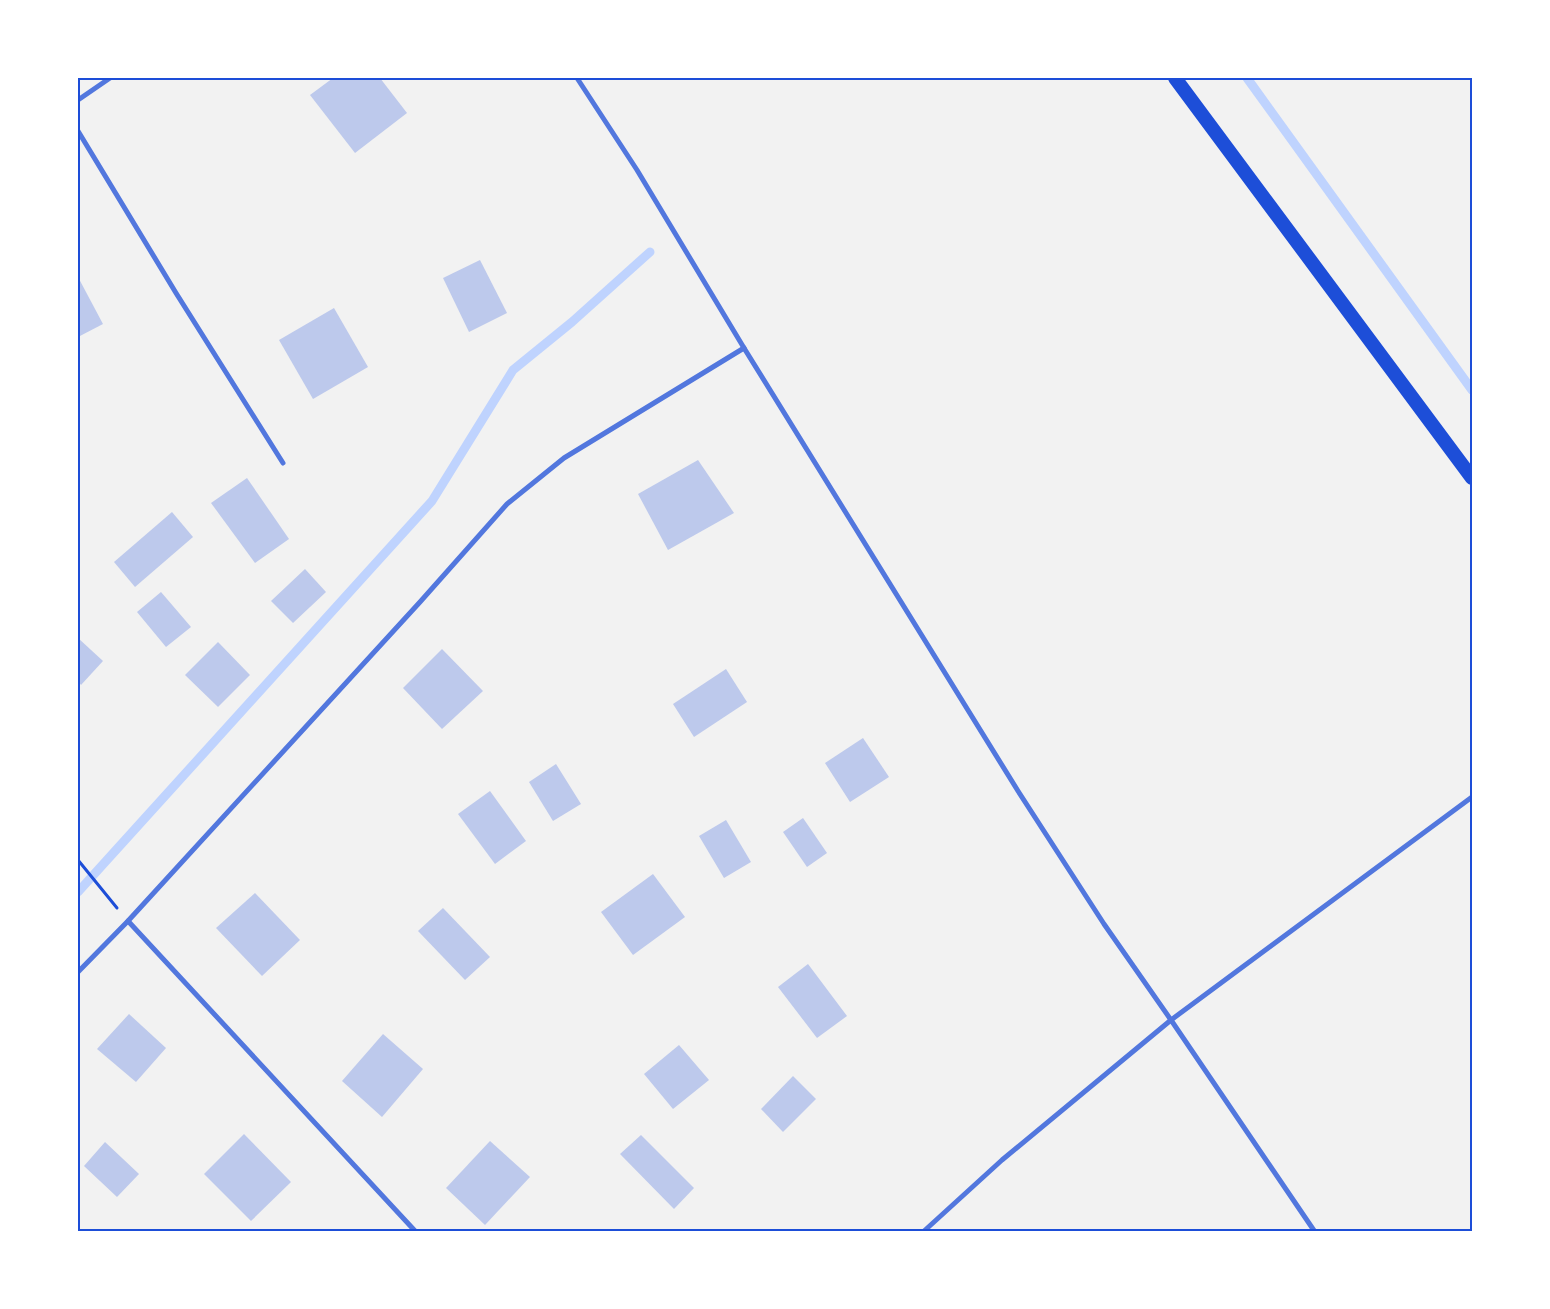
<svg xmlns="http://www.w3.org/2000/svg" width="1550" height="1309" viewBox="0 0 1550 1309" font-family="Jost,sans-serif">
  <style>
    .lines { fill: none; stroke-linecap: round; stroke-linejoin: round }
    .stream { stroke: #bfd3fe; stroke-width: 9 }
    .building { fill: #bdc9ec }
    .path { stroke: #1d4ed8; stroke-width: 3 }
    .minor { stroke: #5277de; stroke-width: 5 }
    .trunk { stroke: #1d4ed8; stroke-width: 14 }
    .neatline { fill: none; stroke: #1d4ed8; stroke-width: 2 }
  </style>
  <rect width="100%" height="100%" fill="#f2f2f2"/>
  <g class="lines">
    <g class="stream">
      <polyline points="1247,78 1472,390"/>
      <polyline points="78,892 432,501 513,370 572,322 650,252"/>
    </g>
  </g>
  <g class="building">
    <polygon points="333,78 380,78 407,113 355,153 310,95"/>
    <polygon points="480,260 507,313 469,332 443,278"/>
    <polygon points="78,277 103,324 78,337"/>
    <polygon points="334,308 368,367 313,399 279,340"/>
    <polygon points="698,460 734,513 668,550 638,494"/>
    <polygon points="247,478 289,539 255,563 211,503"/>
    <polygon points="172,512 193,537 135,587 114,562"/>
    <polygon points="305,569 326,592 293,623 271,601"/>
    <polygon points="161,592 191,627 166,647 137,612"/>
    <polygon points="78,638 103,661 81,685 78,681"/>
    <polygon points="218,642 250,675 218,707 185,675"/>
    <polygon points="442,649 483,691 442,729 403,688"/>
    <polygon points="726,669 747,702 694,737 673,704"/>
    <polygon points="863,738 889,777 850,802 825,763"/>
    <polygon points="556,764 581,804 553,821 529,782"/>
    <polygon points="490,791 526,841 495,864 458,814"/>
    <polygon points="803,818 827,853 807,867 783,832"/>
    <polygon points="726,820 751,862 724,878 699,836"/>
    <polygon points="653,874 685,917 633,955 601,912"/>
    <polygon points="255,893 300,940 262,976 216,928"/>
    <polygon points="443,908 490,957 465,980 418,931"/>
    <polygon points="808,964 847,1016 817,1038 778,987"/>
    <polygon points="129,1014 166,1048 136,1082 97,1049"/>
    <polygon points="383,1034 423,1069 382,1117 342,1081"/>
    <polygon points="679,1045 709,1080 673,1109 644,1074"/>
    <polygon points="793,1076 816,1099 783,1132 761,1109"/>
    <polygon points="244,1134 291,1182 251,1221 204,1174"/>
    <polygon points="641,1135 694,1188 674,1209 620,1154"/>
    <polygon points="490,1141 530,1177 485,1225 446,1188"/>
    <polygon points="105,1142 139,1174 117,1197 84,1166"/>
  </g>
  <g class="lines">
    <polyline class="path" points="78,860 117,908"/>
    <g class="minor">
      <polyline points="577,78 637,170 744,348 1018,791 1104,924 1171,1020 1315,1232"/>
      <polyline points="78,100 110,78"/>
      <polyline points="78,131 176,293 283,463"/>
      <polyline points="128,921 416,1232"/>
      <polyline points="78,972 128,921 420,602 507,504 564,458 744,348"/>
      <polyline points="923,1232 1002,1160 1171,1020 1472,797"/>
    </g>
    <polyline class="trunk" points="1175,78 1472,478"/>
  </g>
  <rect width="1550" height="1309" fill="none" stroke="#ffffff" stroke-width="158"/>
  <rect x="79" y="79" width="1392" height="1151" class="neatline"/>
</svg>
